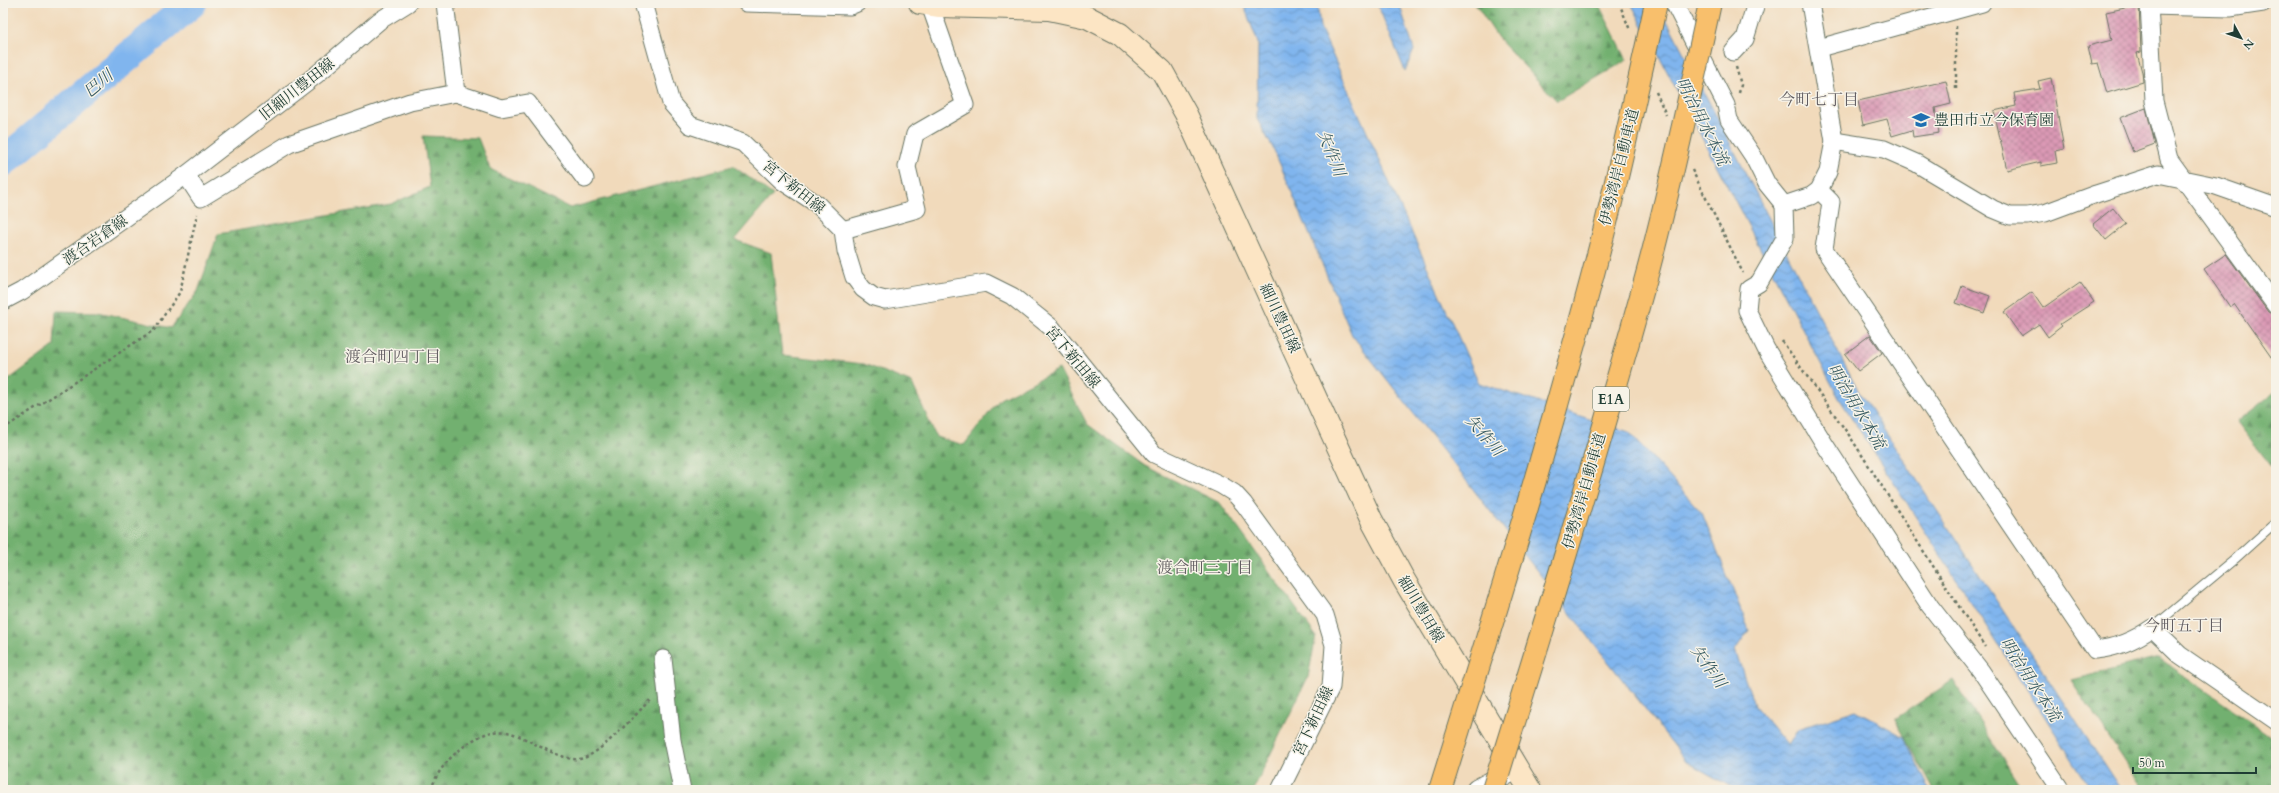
<svg xmlns="http://www.w3.org/2000/svg" width="2279" height="793" viewBox="0 0 2279 793" font-family="Cardo,'Noto Serif JP',serif">
  <style>
    .forest { fill: url(#forest-firs); stroke: #487652 }
    .water { fill: url(#water-waves); stroke: #507991 }
    .lines { fill: none; stroke-linecap: round; stroke-linejoin: round }
    .river { stroke: #80b5ee; stroke-width: 30 }
    .building { fill: url(#building-cross-hatch) }
    .service-casing { stroke: #687463; stroke-width: 10 }
    .minor-casing { stroke: #687463; stroke-width: 19 }
    .tertiary-casing { stroke: #687463; stroke-width: 23 }
    .secondary-casing { stroke: #687463; stroke-width: 24 }
    .path { stroke: #687463; stroke-width: 2.5; stroke-dasharray: 3 3; stroke-linecap: butt }
    .service { stroke: #fff; stroke-width: 8 }
    .minor { stroke: #fff; stroke-width: 17 }
    .tertiary { stroke: #fff; stroke-width: 21 }
    .secondary { stroke: #fce5c4; stroke-width: 22 }
    .motorway-bridge-casing { stroke: #687463; stroke-width: 24; stroke-linecap: butt }
    .motorway-bridge { stroke: #f8bf6c; stroke-width: 22 }
    .labels { text-anchor: middle; stroke-width: 3; stroke-linejoin: round; paint-order: stroke }
    .shield { fill: #f7f3e8; stroke: #60746a; stroke-width: 1 }
    .shield-label { font-size: 14px; font-weight: bold; fill: #1f3d34 }
    .street-label { font-size: 15px; fill: #1f3d34; stroke: #f7f3e8 }
    .poi-label { font-size: 15px; fill: #1f3d34; stroke: #f7f3e8; text-anchor: start }
    .water-label { font-size: 16px; font-style: italic; fill: #375b62; stroke: #f7f3e8 }
    .neighbourhood-label { font-size: 16px; fill: #615d61; stroke: #f7f3e8 }
  </style>
  <defs>
    <pattern id="forest-firs" width="22" height="20" patternUnits="userSpaceOnUse"><rect width="22" height="20" fill="#72b070"/><path d="M5 1l3.5 6h-7zM16 11l3.5 6h-7z" fill="#5d905d"/></pattern>
    <pattern id="water-waves" width="16" height="10" patternUnits="userSpaceOnUse"><rect width="16" height="10" fill="#80b5ee"/><path d="M0 5q4-4 8 0t8 0" fill="none" stroke="#6894c2"/></pattern>
    <pattern id="building-cross-hatch" width="8" height="8" patternUnits="userSpaceOnUse"><rect width="8" height="8" fill="#db99b5"/><path d="M0 0l8 8M0 8l8-8" fill="none" stroke="#b17e94"/></pattern>
  </defs>
  <rect width="100%" height="100%" fill="#f7f3e8"/>
  <filter id="ink" filterUnits="userSpaceOnUse"><feTurbulence type="fractalNoise" baseFrequency=".025" numOctaves="2"/><feDisplacementMap in="SourceGraphic" scale="8" xChannelSelector="R" yChannelSelector="G"/><feConvolveMatrix kernelMatrix="1 2 1 2 8 2 1 2 1" color-interpolation-filters="sRGB"/></filter>
  <filter id="wash" filterUnits="userSpaceOnUse"><feTurbulence type="fractalNoise" baseFrequency=".012" numOctaves="4" result="noise"/><feDisplacementMap in="SourceGraphic" scale="16" xChannelSelector="R" yChannelSelector="G"/><feGaussianBlur stdDeviation="0.9" result="paint"/><feColorMatrix in="noise" values="0 0 0 0 0 0 0 0 0 0 0 0 0 0 0 0 0 1.4 0 .05"/><feComposite in="paint" operator="in"/></filter>
  <g filter="url(#wash)">
    <rect width="100%" height="100%" fill="#f1dabb"/>
    <g class="forest">
      <polygon points="1475,3 1598,3 1627,60 1557,101 1498,38"/>
      <polygon points="423,136 478,138 490,169 570,208 733,166 773,195 735,240 771,253 782,355 864,364 912,383 936,437 964,445 1000,399 1059,369 1087,424 1145,466 1220,503 1316,636 1308,677 1253,790 3,790 3,384 54,346 56,311 98,312 171,328 198,291 218,234 391,204 430,187"/>
      <polygon points="2276,391 2276,472 2237,422"/>
      <polygon points="2159,658 2276,740 2276,790 2144,790 2071,680"/>
      <polygon points="1953,680 2023,790 1934,790 1895,719"/>
    </g>
    <g class="water">
      <polygon points="1243,3 1317,3 1320,27 1479,383 1629,432 1702,513 1749,630 1735,650 1754,705 1788,746 1798,729 1856,710 1904,737 1930,790 1737,790 1687,762 1352,335 1274,150 1257,119 1258,43"/>
      <polygon points="1377,3 1399,3 1414,50 1405,71"/>
      <polygon points="1631,3 1658,3 1857,389 2121,790 2092,790 1839,398"/>
    </g>
    <g class="lines">
      <polyline class="river" points="3,162 192,3"/>
    </g>
    <g id="blocks">
      <g class="building">
        <polygon points="2139,5 2141,52 2137,53 2142,72 2143,82 2107,93 2098,63 2092,64 2088,46 2112,40 2106,12"/>
        <polygon points="2051,78 2064,149 2055,151 2057,163 2041,166 2041,162 2007,170 1994,111 2016,106 2014,93 2040,89 2038,81"/>
        <polygon points="1946,81 1951,104 1935,108 1939,133 1913,137 1912,130 1892,136 1887,119 1863,125 1858,101"/>
        <polygon points="2146,108 2155,144 2133,152 2120,118"/>
        <polygon points="2113,208 2126,224 2106,240 2093,224"/>
        <polygon points="2226,254 2268,312 2276,316 2276,364 2234,304 2230,307 2204,269"/>
        <polygon points="2080,282 2094,302 2060,324 2062,326 2048,337 2039,324 2021,336 2004,312 2032,292 2043,308"/>
        <polygon points="1962,286 1990,296 1984,313 1956,303"/>
        <polygon points="1870,335 1882,353 1858,371 1845,354"/>
      </g>
    </g>
  </g>
  <g filter="url(#ink)">
    <use href="#blocks" fill-opacity="0" stroke="#687463" stroke-width="1"/>
    <g class="lines">
      <g class="service-casing">
        <polyline id="service" points="2152,628 2235,559 2276,522"/>
      </g>
      <g class="minor-casing">
        <g id="minor">
          <polyline points="445,3 456,93 501,108 528,103 585,179"/>
          <polyline points="643,3 671,103 690,125 743,143 782,181 817,204 843,230 846,251 854,277 863,289 874,297 885,300 986,283 1012,296 1052,328 1154,454 1221,485 1234,493 1244,504 1325,615 1334,645 1331,687 1280,790"/>
          <polyline points="746,3 850,6 857,3"/>
          <polyline points="1674,3 1726,105 1729,120 1753,156 1767,184 1784,205"/>
          <polyline points="1810,3 1834,141 1828,172 1819,190 1811,196 1784,205 1785,238 1759,283 1749,289 1747,310 1766,349 1825,445 1930,606 1981,671 2061,790"/>
          <polyline points="2149,3 2154,101 2169,159 2276,306"/>
          <polyline points="2149,6 2230,8 2263,3"/>
          <polyline points="1819,48 1982,3"/>
          <polyline points="1733,52 1745,39 1756,3"/>
          <polyline points="1834,141 1884,149 1916,163 1993,209 2010,216 2027,216 2045,213 2096,194 2158,174 2216,186 2276,207"/>
          <polyline points="186,175 201,198 289,144 410,102 456,93"/>
          <path d="M1819 190 1831 202 1824 249 2095 650C2117 648 2135 640 2152 628L2180 655 2276 721"/>
          <polyline points="843,230 917,209 907,167 915,134 965,105 930,5"/>
          <polyline points="3,301 22,291 186,175 316,75 379,21 408,3"/>
          <polyline points="663,659 672,740 682,790"/>
        </g>
      </g>
      <g class="tertiary-casing">
        <polyline id="tertiary" points="1477,790 1508,773"/>
      </g>
      <g class="secondary-casing">
        <polyline id="secondary" points="920,3 940,6 1049,9 1087,17 1120,34 1162,71 1186,114 1371,519 1404,580 1530,790"/>
      </g>
      <g class="path">
        <polyline points="1619,3 1630,30"/>
        <polyline points="1956,26 1956,92"/>
        <polyline points="1736,67 1741,85 1739,93"/>
        <polyline points="1656,92 1666,115"/>
        <polyline points="1692,170 1743,273"/>
        <polyline points="1782,341 1851,438 1985,647"/>
        <polyline points="3,429 154,330 180,292 197,214"/>
        <path d="M431 790C437 771 448 759 463 747 504 716 517 738 556 754 564 757 572 760 580 759 599 756 636 714 651 699"/>
      </g>
      <use href="#service" class="service"/>
      <use href="#minor" class="minor"/>
      <use href="#tertiary" class="tertiary"/>
      <use href="#secondary" class="secondary"/>
      <g class="motorway-bridge-casing">
        <g id="motorway-bridge">
          <path d="M1440 790C1496 611 1552 432 1599 251 1620 169 1638 86 1656 3"/>
          <path d="M1493 790C1547 616 1601 443 1649 267 1672 180 1691 91 1710 3"/>
        </g>
      </g>
      <use href="#motorway-bridge" class="motorway-bridge"/>
    </g>
  </g>
  <defs>
    <g id="school-bare" transform="scale(1.38)"><path d="M0-5L7-2L0 1L-7-2ZM-4 1L0 2.5L4 1V4Q0 6-4 4Z" fill="#1f6fb2" stroke="#f7f3e8" stroke-width="2.5" paint-order="stroke"/></g>
  </defs>
  <g fill-rule="evenodd">
    <use href="#school-bare" x="1921" y="120"/>
  </g>
  <g class="labels">
    <rect class="shield" x="1593" y="387" width="36" height="24" rx="3"/>
    <g class="shield-label">
      <text x="1611" y="404">E1A</text>
    </g>
    <g class="street-label">
      <text transform="translate(297 89) rotate(-38)" y="5">旧細川豊田線</text>
      <text transform="translate(1619 167) rotate(-76)" y="5">伊勢湾岸自動車道</text>
      <text transform="translate(794 187) rotate(39)" y="5">宮下新田線</text>
      <text transform="translate(95 240) rotate(-35)" y="5">渡合岩倉線</text>
      <text transform="translate(1280 318) rotate(65)" y="5">細川豊田線</text>
      <text transform="translate(1073 357) rotate(50)" y="5">宮下新田線</text>
      <text transform="translate(1584 491) rotate(-74)" y="5">伊勢湾岸自動車道</text>
      <text transform="translate(1421 609) rotate(59)" y="5">細川豊田線</text>
      <text transform="translate(1313 721) rotate(-65)" y="5">宮下新田線</text>
    </g>
    <g class="poi-label">
      <text x="1934" y="125">豊田市立今保育園</text>
    </g>
    <g class="water-label">
      <text transform="translate(98 83) rotate(-40)" y="6">巴川</text>
      <text transform="translate(1703 121) rotate(63)" y="6">明治用水本流</text>
      <text transform="translate(1332 153) rotate(68)" y="6">矢作川</text>
      <text transform="translate(1857 406) rotate(59)" y="6">明治用水本流</text>
      <text transform="translate(1485 435) rotate(49)" y="6">矢作川</text>
      <text transform="translate(1709 666) rotate(55)" y="6">矢作川</text>
      <text transform="translate(2031 679) rotate(57)" y="6">明治用水本流</text>
    </g>
    <g class="neighbourhood-label">
      <text x="1819" y="105">今町七丁目</text>
      <text x="393" y="362">渡合町四丁目</text>
      <text x="1205" y="573">渡合町三丁目</text>
      <text x="2184" y="631">今町五丁目</text>
    </g>
  </g>
  <rect width="2279" height="793" fill="none" stroke="#f7f3e8" stroke-width="16"/>
  <g transform="translate(2241 38) rotate(130)" stroke="#f7f3e8" stroke-width="3" paint-order="stroke">
  <path d="M0-3L7 15L0 10L-7 15Z" fill="#1f3d34"/>
  <text y="-6" font-size="11" font-weight="bold" text-anchor="middle" fill="#1f3d34">N</text>
  </g>
  <path d="M2133 767v6h123v-6" fill="none" stroke="#1f3d34" stroke-width="2"/>
  <text x="2139" y="767" font-size="12" fill="#1f3d34" stroke="#f7f3e8" stroke-width="3" paint-order="stroke">50 m</text>
</svg>
